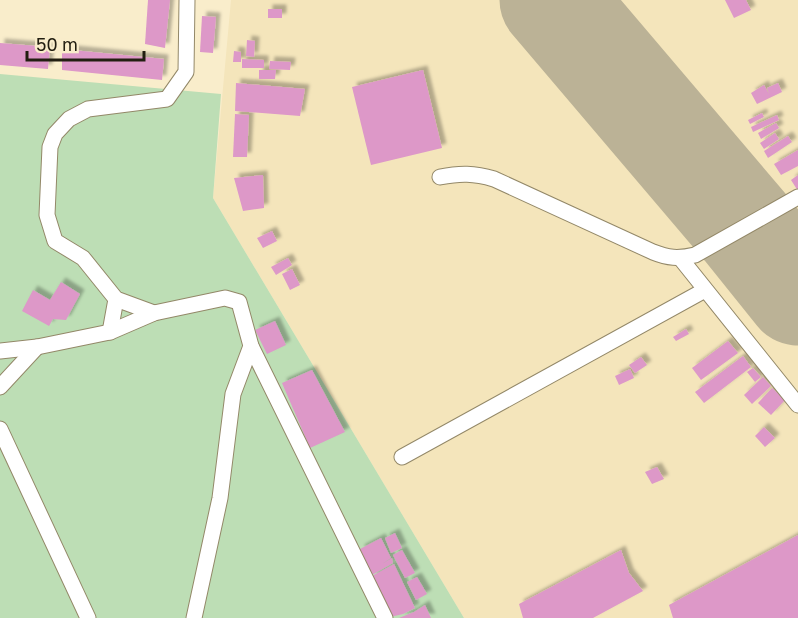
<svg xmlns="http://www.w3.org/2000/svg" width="798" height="618" viewBox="0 0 798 618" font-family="'Golos Text',sans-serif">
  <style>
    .built { fill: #f4e5bb }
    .green { fill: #bddeb5 }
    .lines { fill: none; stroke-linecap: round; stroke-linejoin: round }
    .runway { stroke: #bbb296; stroke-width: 105 }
    .building { fill: #dd98c8; filter: url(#shadow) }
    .minor-casing { stroke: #938868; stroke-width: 17 }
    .minor { stroke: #fff; stroke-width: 15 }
  </style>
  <defs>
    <filter id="shadow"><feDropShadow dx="4.5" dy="-4.5" stdDeviation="1.5" flood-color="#0004"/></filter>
  </defs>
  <rect width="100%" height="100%" fill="#f9edcb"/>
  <polygon class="built" points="231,0 798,0 798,618 464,618 213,198"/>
  <polygon class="green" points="0,74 221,94 213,198 464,618 0,618"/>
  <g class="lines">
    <polyline class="runway" points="552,0 745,227 798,293"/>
  </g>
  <g class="building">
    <polygon points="148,0 170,0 165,48 145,44"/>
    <polygon points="725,0 746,0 751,10 734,18"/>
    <rect x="268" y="9" width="14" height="9"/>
    <polygon points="202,16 216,17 213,53 200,52"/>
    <polygon points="247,40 255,41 254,57 246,56"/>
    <polygon points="0,43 50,47 48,69 0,65"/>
    <polygon points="62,49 164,59 162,80 62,70"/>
    <polygon points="234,51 241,52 241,62 233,62"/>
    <polygon points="242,59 264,60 264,68 242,68"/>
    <polygon points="270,61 291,62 290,70 269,69"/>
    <polygon points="259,70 276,70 275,79 259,79"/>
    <polygon points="423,70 442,148 371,165 352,87"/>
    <polygon points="236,83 305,89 300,116 235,111"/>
    <polygon points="778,83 782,92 757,104 751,93 764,85 769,94 767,88"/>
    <polygon points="762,113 764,117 750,124 748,120"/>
    <polygon points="235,114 249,115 247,157 233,157"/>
    <polygon points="777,115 779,120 753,132 751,127"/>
    <polygon points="776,123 779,128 761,139 758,133"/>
    <polygon points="775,133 779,139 764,149 760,143"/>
    <polygon points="788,136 792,142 768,158 764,151"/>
    <polygon points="798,150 798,166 781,175 774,164"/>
    <polygon points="263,175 264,208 243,211 234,178"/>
    <polygon points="798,175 798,191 791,180"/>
    <polygon points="272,231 277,241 263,248 257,238"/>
    <polygon points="288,258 292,265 276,275 271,267"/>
    <polygon points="292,269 300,285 290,290 282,274"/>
    <polygon points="61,282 80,294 66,320 53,319 49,326 22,311 33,290 50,300"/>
    <polygon points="275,321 286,345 267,354 255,330"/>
    <polygon points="686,329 689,334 676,341 673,337"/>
    <polygon points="728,341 738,353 701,380 692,368"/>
    <polygon points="743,356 751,367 704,403 695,392"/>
    <polygon points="641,357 647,365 635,373 629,365"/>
    <polygon points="753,368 761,377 755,382 747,372"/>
    <polygon points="630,369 634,378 619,385 615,376"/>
    <polygon points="312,370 345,432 310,448 282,383"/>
    <polygon points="763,377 771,386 752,404 744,395"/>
    <polygon points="772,388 785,400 771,415 758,403"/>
    <polygon points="764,427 775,438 765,447 755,436"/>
    <polygon points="657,467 664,479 652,484 645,472"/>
    <polygon points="395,533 402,548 391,553 385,538"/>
    <polygon points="798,535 798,618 673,618 669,605"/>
    <polygon points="381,538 391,558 382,564 392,558 393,563 372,575 360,549"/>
    <polygon points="402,550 415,573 405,578 393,555"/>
    <polygon points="621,550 629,573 643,591 593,618 523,618 519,604"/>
    <polygon points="394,564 415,608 403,614 390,617 372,576"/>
    <polygon points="417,577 427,594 416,600 407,582"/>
    <polygon points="425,605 431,618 399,618 414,612"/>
  </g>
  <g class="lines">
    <g class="minor-casing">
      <g id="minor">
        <path d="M440 177C460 173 474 173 494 179L653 252C668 258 678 259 695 255L798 197"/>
        <polyline points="681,259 798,405"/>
        <polyline points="154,313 116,299 83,258 55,241 47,215 50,147 55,134 69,119 88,109 167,99 186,72 187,0"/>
        <polyline points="110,332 116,299"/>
        <polyline points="0,351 37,347 110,332 154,313 225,298 239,302 251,346 385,618"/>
        <polyline points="0,387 37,347"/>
        <polyline points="0,429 88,618"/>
        <polyline points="402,457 705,290"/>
        <polyline points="194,618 220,498 233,394 251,346"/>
      </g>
    </g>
    <use href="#minor" class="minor"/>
  </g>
  <path d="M27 51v9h117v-9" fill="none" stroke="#221e11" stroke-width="3"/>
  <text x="36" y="51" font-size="18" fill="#221e11" stroke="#f9edcb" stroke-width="4.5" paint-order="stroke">50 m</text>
</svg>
